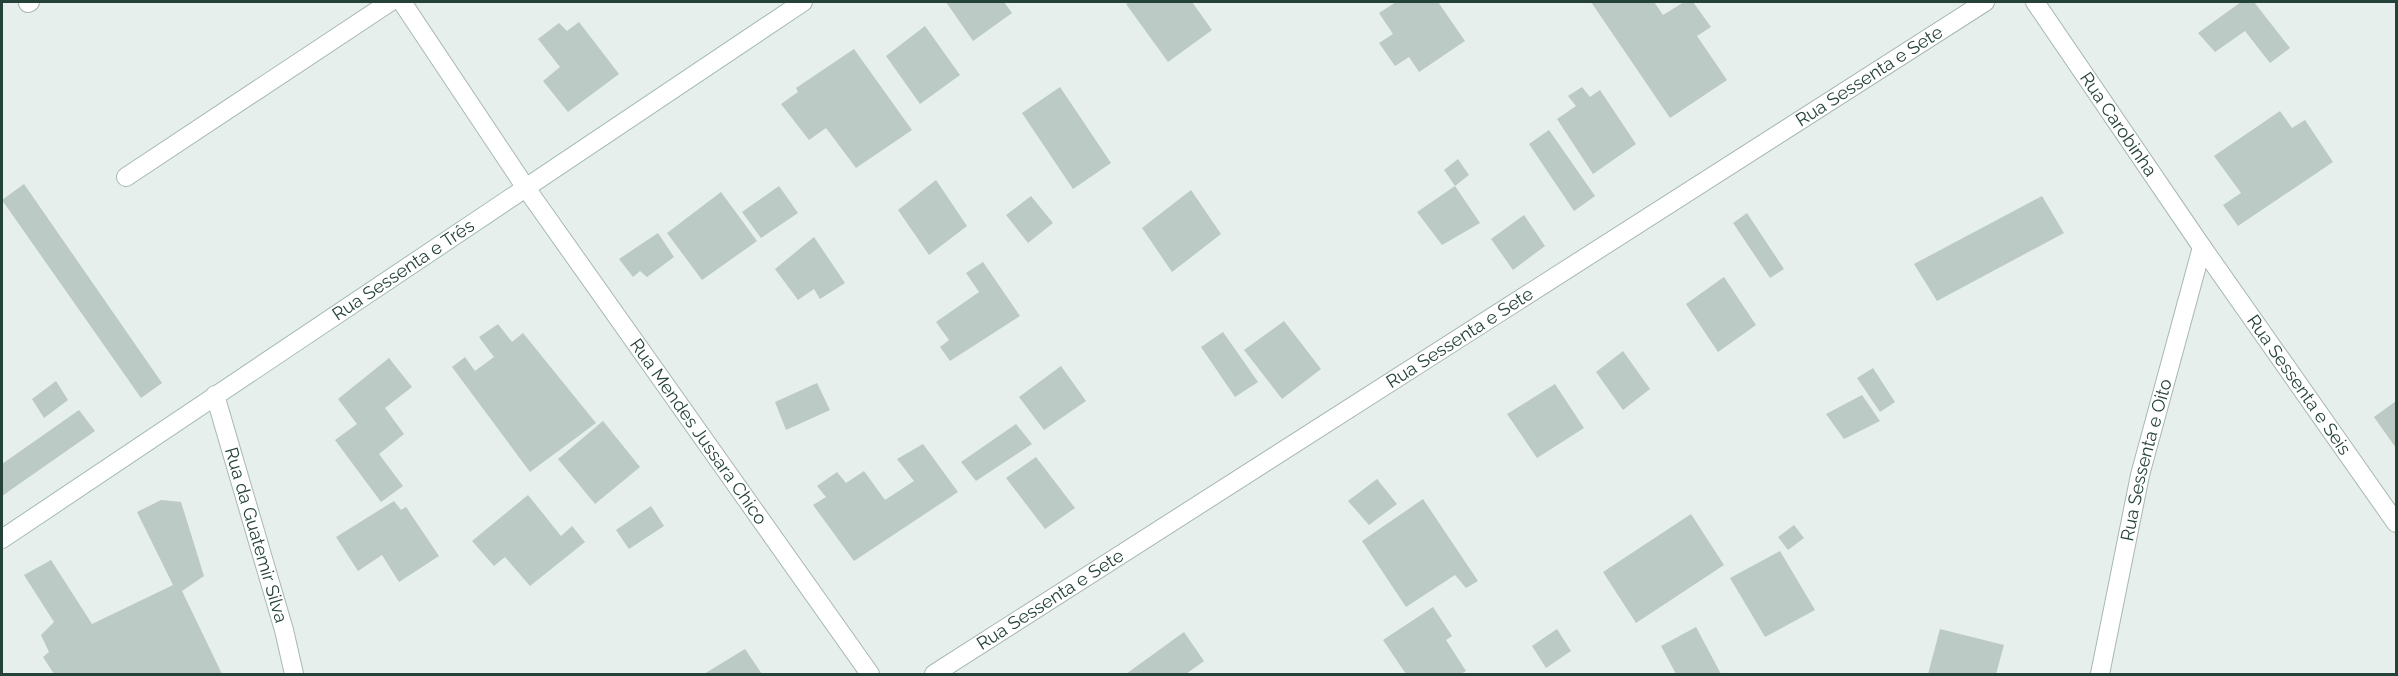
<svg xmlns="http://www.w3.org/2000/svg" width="2398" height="676" viewBox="0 0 2398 676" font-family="Raleway,sans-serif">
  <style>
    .building { fill: #bbcac4 }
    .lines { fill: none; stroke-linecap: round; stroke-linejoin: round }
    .street-casing { stroke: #a8b8b2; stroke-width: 20 }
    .secondary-casing { stroke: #a4bbb3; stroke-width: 20 }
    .street { stroke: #fff; stroke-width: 18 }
    .secondary { stroke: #fff; stroke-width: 18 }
    .labels { text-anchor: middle; stroke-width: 6; stroke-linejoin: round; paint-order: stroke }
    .street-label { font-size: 18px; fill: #24423a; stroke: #f7fbf9 }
  </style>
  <rect width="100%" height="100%" fill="#e6efeb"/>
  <g class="building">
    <polygon points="946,2 1004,2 1012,13 973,41"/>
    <polygon points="1129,2 1192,2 1212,30 1168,62 1126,4"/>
    <polygon points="1396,2 1438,2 1465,41 1419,72 1409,57 1395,66 1379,43 1393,34 1379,13"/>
    <polygon points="1591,2 1654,2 1663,15 1684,2 1693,2 1711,27 1697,36 1727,80 1670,118"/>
    <polygon points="2241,2 2254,2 2290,48 2270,63 2245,31 2215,52 2198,33"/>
    <polygon points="579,22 619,74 568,112 543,81 560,67 538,39 559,23 567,31"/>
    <polygon points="925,26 960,75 920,104 886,56"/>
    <polygon points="854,49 912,130 856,168 826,128 809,140 781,104 798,92 796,88"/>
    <polygon points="1060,87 1111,163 1073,189 1022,113"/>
    <polygon points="1582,87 1590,97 1600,90 1636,144 1593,174 1557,119 1576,106 1568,96"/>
    <polygon points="2280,111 2292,128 2305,120 2333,162 2238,226 2223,205 2241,193 2214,156"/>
    <polygon points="1549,130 1595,196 1574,211 1529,144"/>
    <polygon points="1458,159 1469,175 1455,186 1444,170"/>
    <polygon points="936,180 967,226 929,255 898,210"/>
    <polygon points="24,184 162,383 141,398 2,200"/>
    <polygon points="779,186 798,213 761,238 742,212"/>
    <polygon points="1455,186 1480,223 1442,245 1417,212"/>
    <polygon points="1191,190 1221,234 1172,272 1142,228"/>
    <polygon points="721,192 757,241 702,280 667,233"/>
    <polygon points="1031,196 1053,223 1028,243 1006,215"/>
    <polygon points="2042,196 2064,233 1937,301 1914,264"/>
    <polygon points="1747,213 1784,269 1770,278 1733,223"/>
    <polygon points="1524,215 1545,246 1513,270 1491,239"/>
    <polygon points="658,233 674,257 647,277 640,271 633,277 619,259"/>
    <polygon points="814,237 845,283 820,299 814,289 798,300 775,269"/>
    <polygon points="983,262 1020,316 950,361 940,347 949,340 936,322 979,292 966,273"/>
    <polygon points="1724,277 1756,325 1718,352 1686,304"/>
    <polygon points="1284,321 1321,369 1282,399 1244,350"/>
    <polygon points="498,324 512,342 523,333 596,423 530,472 452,367 465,357 475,371 494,357 479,337"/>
    <polygon points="1223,332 1258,382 1235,397 1201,347"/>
    <polygon points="1623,351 1650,389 1623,410 1596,372"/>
    <polygon points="389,358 412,387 385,408 404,434 379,454 403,486 381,502 335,440 357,424 338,399"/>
    <polygon points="1061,366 1086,401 1044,430 1019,397"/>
    <polygon points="1873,368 1895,402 1880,412 1857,378"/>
    <polygon points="56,381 68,400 44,418 32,399"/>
    <polygon points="817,383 830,410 786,430 775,402"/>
    <polygon points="1555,384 1584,428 1537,458 1507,414"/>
    <polygon points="1862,395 1880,421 1844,439 1826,414"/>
    <polygon points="2396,401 2396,448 2374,417"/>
    <polygon points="79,410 95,431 2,496 2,464"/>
    <polygon points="603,421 640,467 595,504 558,459"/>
    <polygon points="1016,424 1032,444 976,481 961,462"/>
    <polygon points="923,444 958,492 854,561 813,505 826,497 817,486 837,472 846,483 864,471 885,500 914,481 897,459"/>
    <polygon points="1036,457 1075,508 1045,529 1006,478"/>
    <polygon points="1377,479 1397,504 1369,525 1348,501"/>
    <polygon points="528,495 561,536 572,526 585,542 530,586 505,557 494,566 472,541"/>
    <polygon points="1423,499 1478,581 1466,588 1455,575 1406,607 1362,541"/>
    <polygon points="161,500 181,502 204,576 182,591 222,674 54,674 43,657 49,652 41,635 54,622 24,575 51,560 92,624 173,585 137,512"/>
    <polygon points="394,501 401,510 406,507 439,556 399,582 382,555 358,571 336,537"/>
    <polygon points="651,506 664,526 629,549 616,530"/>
    <polygon points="1691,514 1724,565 1636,623 1603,572"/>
    <polygon points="1794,525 1804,538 1788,550 1778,537"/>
    <polygon points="1780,551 1815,610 1765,637 1730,578"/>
    <polygon points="1433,607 1452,636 1446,640 1466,671 1461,674 1406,674 1383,640"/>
    <polygon points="1696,627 1721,674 1676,674 1661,646"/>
    <polygon points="1557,629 1571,651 1546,668 1532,646"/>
    <polygon points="1940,629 2004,645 1996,674 1928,674"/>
    <polygon points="1184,632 1204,661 1186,674 1126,674"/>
    <polygon points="745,649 762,674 704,674"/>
  </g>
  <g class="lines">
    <g class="street-casing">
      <g id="street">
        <path id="s1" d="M402 2 526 188 870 674"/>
        <path id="s2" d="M2035 2 2202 247 2396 523"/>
        <polyline points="28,3 30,2"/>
        <polyline points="126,177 390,2"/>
        <path id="s3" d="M215 395 284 630 294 674"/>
        <path id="s4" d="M934 674 1985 2"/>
        <path id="s5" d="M2100 674 2140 475 2202 247"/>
      </g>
    </g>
    <g class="secondary-casing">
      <g id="secondary">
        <path id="s6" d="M2 539 803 2"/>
      </g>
    </g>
    <use href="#street" class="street"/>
    <use href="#secondary" class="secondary"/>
  </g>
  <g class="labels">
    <g class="street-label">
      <text dy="6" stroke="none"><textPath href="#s4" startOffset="1110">Rua Sessenta e Sete</textPath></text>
      <text dy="6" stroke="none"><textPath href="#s2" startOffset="148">Rua Carobinha</textPath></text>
      <text dy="6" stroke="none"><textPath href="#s6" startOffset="483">Rua Sessenta e Três</textPath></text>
      <text dy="6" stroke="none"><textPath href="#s4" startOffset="624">Rua Sessenta e Sete</textPath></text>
      <text dy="6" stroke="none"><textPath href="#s2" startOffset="465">Rua Sessenta e Seis</textPath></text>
      <text dy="6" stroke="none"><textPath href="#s1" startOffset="522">Rua Mendes Jussara Chico</textPath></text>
      <text dy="6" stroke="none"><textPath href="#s5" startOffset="219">Rua Sessenta e Oito</textPath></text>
      <text dy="6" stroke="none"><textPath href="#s3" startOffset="146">Rua da Guatemir Silva</textPath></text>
      <text dy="6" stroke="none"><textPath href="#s4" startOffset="138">Rua Sessenta e Sete</textPath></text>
    </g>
  </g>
  <rect width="2398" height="676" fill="none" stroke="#24423a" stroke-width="6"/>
</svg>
